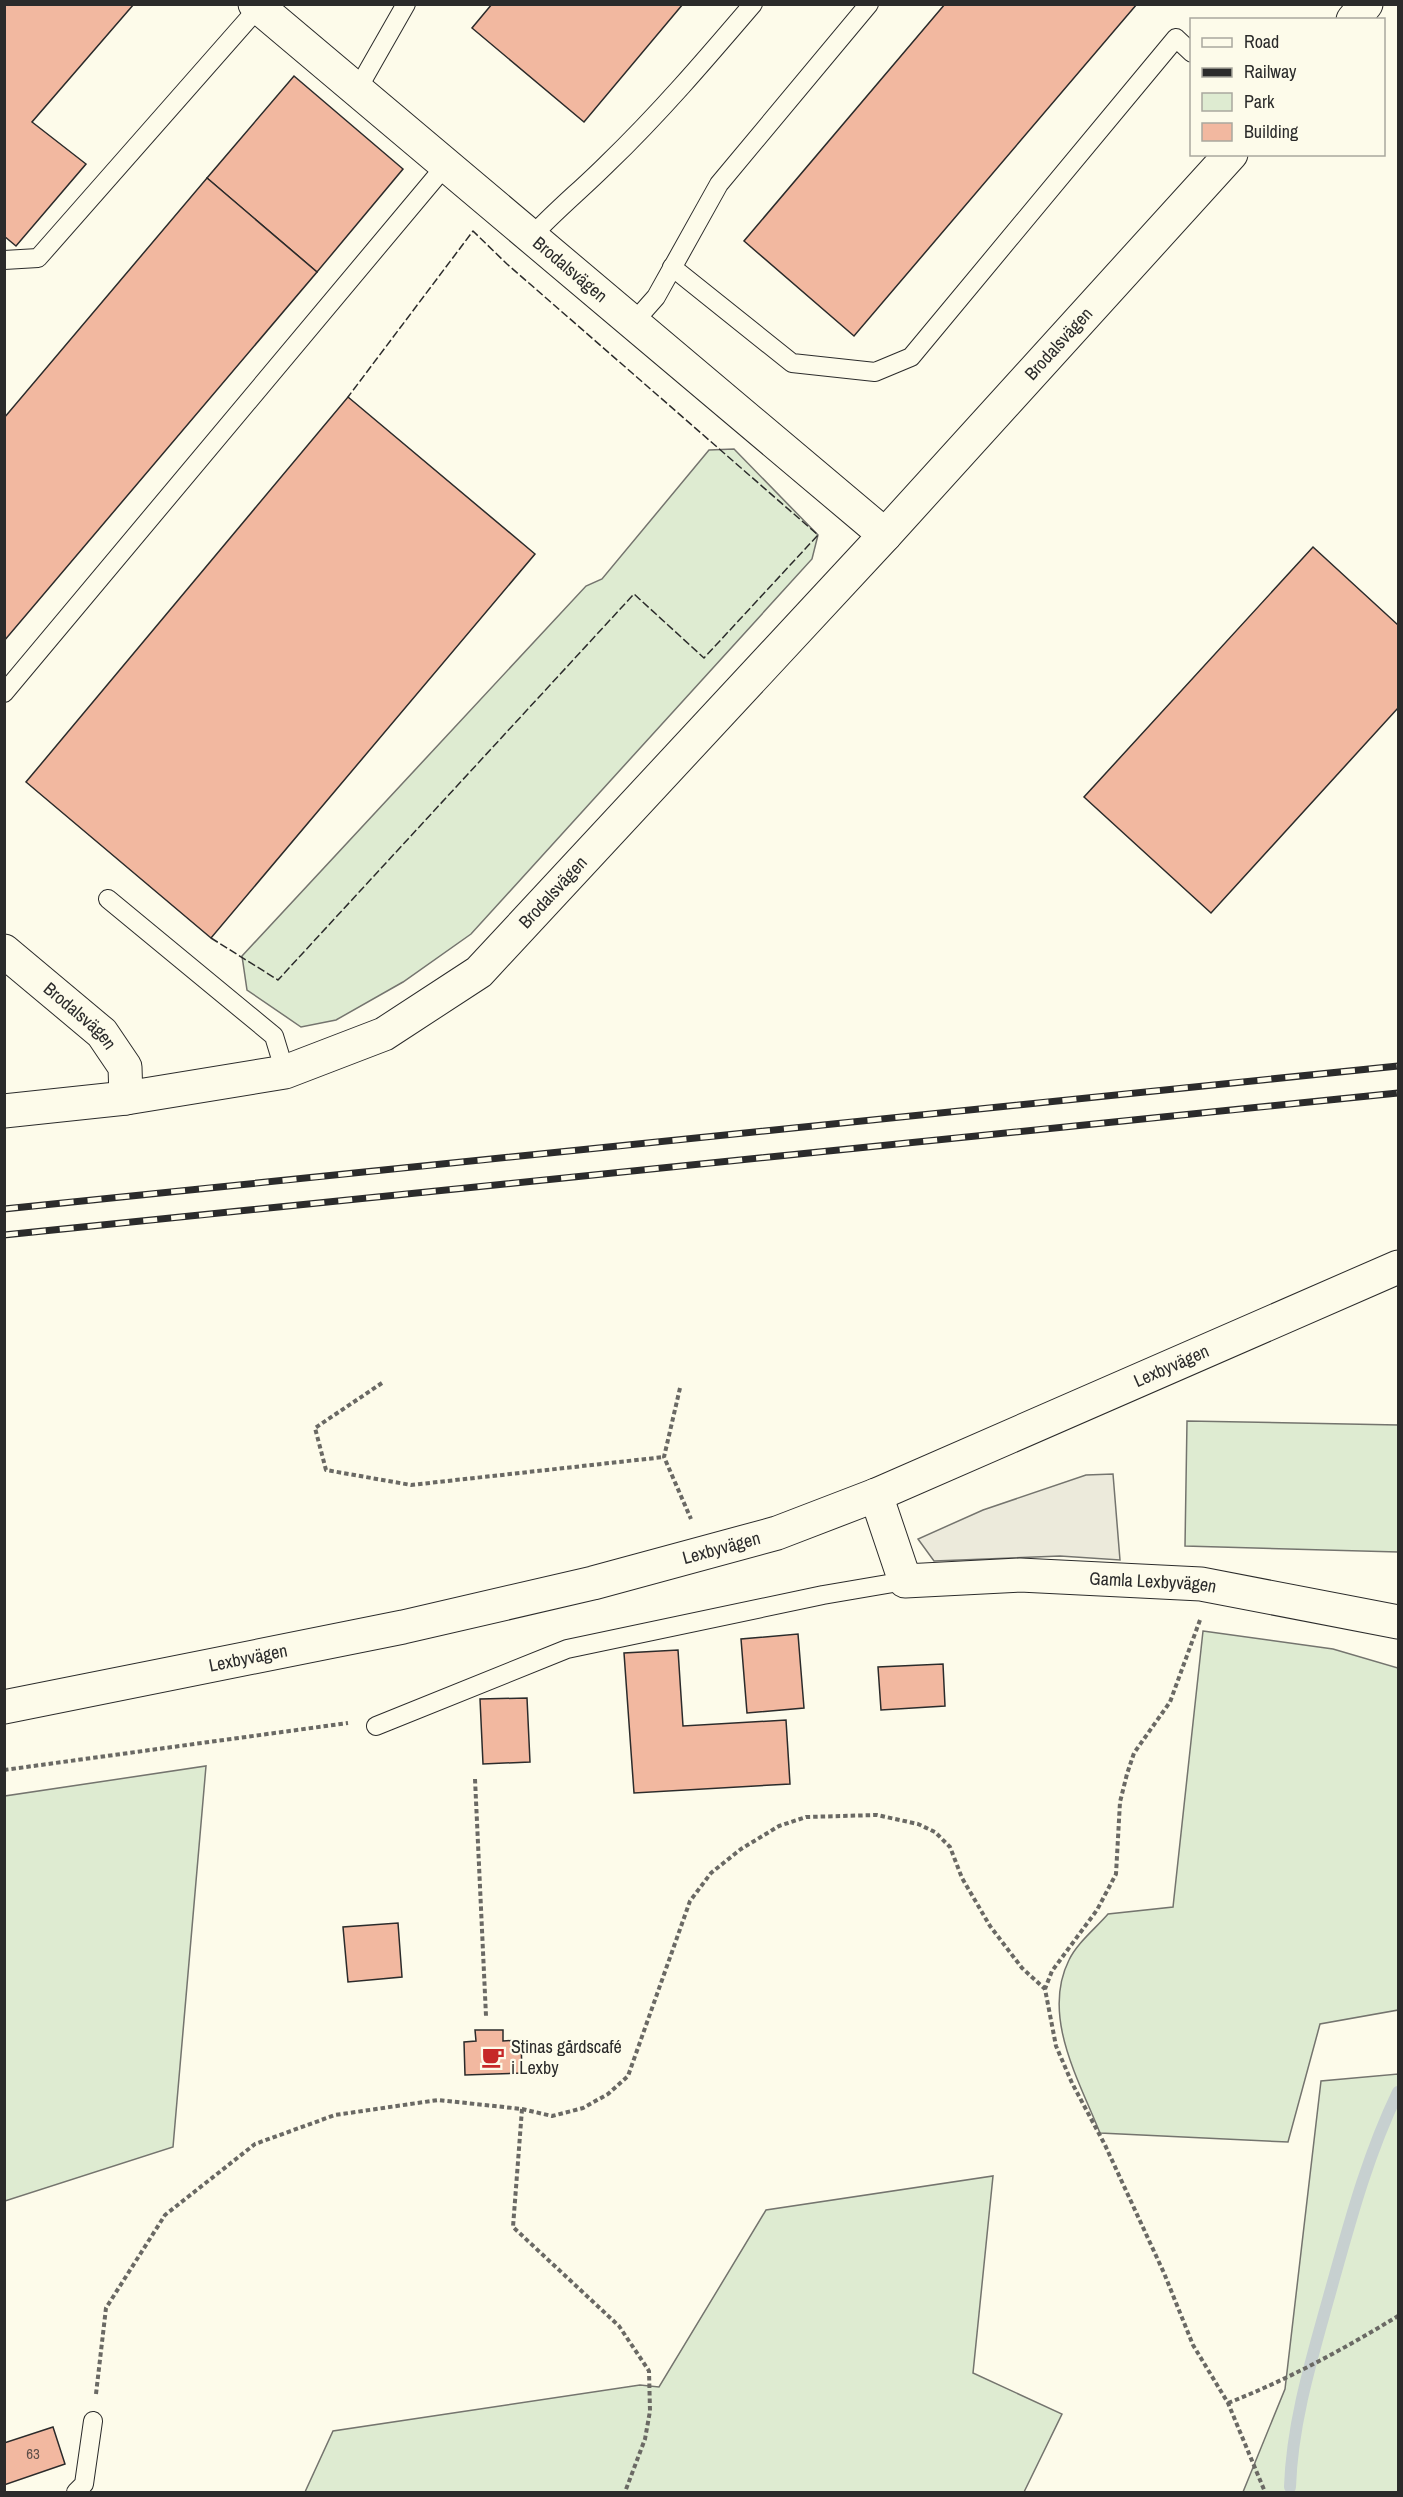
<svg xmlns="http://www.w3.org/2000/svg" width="1403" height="2497" viewBox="0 0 1403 2497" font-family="'Archivo Narrow',sans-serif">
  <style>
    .green { fill: #deebd1; stroke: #74746e; stroke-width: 1.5 }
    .parking { fill: #eceadb; stroke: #74746e; stroke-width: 1.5 }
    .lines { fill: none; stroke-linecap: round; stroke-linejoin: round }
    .stream { stroke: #c7d0d0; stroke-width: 12 }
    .building { fill: #f2b8a0; stroke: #2b2b2b; stroke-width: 1.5 }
    .service-casing { stroke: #2b2b2b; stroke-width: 20 }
    .minor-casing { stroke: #2b2b2b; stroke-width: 35 }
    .tertiary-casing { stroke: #2b2b2b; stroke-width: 35 }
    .path { stroke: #6a6964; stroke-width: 4; stroke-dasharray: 4.5 3; stroke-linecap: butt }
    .service { stroke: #fdfbea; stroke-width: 18 }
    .minor { stroke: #fdfbea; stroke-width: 33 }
    .tertiary { stroke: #fdfbea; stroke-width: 33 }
    .rail-casing { stroke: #2b2b2b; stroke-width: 7 }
    .rail { stroke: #fdfbea; stroke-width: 4.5; stroke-dasharray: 14; stroke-linecap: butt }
    .fence { stroke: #2b2b2b; stroke-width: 1.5; stroke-dasharray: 8 3; stroke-linecap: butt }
    .labels { text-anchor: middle; stroke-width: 4.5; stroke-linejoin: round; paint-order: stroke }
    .number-label { font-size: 15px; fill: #5d4e48 }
    .street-label { font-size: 18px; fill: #2b2b2b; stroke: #fdfbea }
    .poi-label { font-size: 18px; fill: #2b2b2b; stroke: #fdfbea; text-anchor: start }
  </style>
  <rect width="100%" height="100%" fill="#fdfbea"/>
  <g class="green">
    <polygon points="734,449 818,535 812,559 471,934 403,982 336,1020 301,1027 247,990 242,956 586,586 602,579 709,450"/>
    <polygon points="1187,1421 1398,1425 1398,1552 1185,1546"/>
    <path d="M1203 1631 1333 1649 1398 1668V2010L1320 2024 1288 2142 1100 2133C1079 2080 1041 2016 1069 1960 1077 1943 1096 1928 1108 1914L1173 1907Z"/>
    <polygon points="206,1766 173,2147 5,2201 5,1796"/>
    <polygon points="1398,2074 1398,2492 1243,2492 1285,2389 1321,2081"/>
    <polygon points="993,2176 973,2373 1062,2414 1024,2492 305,2492 333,2431 640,2385 659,2387 766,2210"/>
  </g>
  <polygon class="parking" points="1113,1474 1120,1560 1060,1556 934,1561 918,1539 983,1510 1086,1475"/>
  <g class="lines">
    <path class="stream" d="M1290 2487C1292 2424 1311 2361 1328 2300 1348 2229 1366 2158 1398 2092"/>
  </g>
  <g class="building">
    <polygon points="4,4 134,4 32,122 86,164 16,246 4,236"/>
    <polygon points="492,4 683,4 584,122 472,28"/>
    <polygon points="945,4 1137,4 854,336 744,241"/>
    <polygon points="294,76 403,169 317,272 207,178"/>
    <polygon points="207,178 317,272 4,641 4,418"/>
    <polygon points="348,397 535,554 211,938 26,782"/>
    <polygon points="1313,547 1398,625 1398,708 1211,913 1084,797"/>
    <polygon points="798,1634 804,1708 747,1713 741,1639"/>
    <polygon points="678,1650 683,1726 786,1720 790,1784 634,1793 624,1653"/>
    <polygon points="943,1664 945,1706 881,1710 878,1667"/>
    <polygon points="527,1698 530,1762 483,1764 480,1699"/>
    <polygon points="398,1923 402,1977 348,1982 343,1927"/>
    <polygon points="475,2030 503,2030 503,2041 521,2040 522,2073 465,2075 464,2042 476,2041"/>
    <polygon points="53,2427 65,2464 4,2485 4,2443"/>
  </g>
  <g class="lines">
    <g class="service-casing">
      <g id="service">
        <polyline points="357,90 406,4"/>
        <path d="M531 237C555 211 582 189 607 164 659 114 706 59 753 4"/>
        <polyline points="4,260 38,258 258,8"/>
        <polyline points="672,267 792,363 875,372 911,357 1176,38 1192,53"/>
        <polyline points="633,323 656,297 719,184 869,4"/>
        <polyline points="4,693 446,165"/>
        <polyline points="108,899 274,1036 285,1072"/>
        <polyline points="376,1726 567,1649 823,1595 905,1581"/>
        <polyline points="76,2492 84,2484 93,2421"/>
      </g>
    </g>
    <g class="minor-casing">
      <g id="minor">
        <path id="s1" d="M255 4 885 535"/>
        <polyline points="1353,20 1366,4"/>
        <path id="s2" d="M4 951 102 1033 125 1067 126 1098"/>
        <path id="s3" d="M4 1111 126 1098 285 1072 384 1034 479 972 885 535 1231 154"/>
        <path id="s4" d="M876 1495 905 1581 1020 1575 1201 1584 1398 1622"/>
      </g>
    </g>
    <g class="tertiary-casing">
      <g id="tertiary">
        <path id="s5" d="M4 1707 403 1627 593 1583 777 1533 876 1495 1398 1267"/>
      </g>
    </g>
    <g class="path">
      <polyline points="382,1383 315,1428 326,1470 411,1485 664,1457"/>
      <polyline points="680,1388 664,1457 691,1519"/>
      <polyline points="1200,1620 1170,1702 1134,1753 1127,1774 1120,1802 1116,1874 1097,1910 1052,1971 1045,1989 1056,2046 1072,2083 1105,2145 1164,2273 1193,2345 1228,2403 1265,2492"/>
      <polyline points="4,1770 348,1723"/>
      <polyline points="475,1779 486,2016"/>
      <polyline points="522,2109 513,2227 619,2326 649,2371 650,2411 645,2439 625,2492"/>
      <polyline points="96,2394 106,2308 165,2215 255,2144 335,2115 438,2100 522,2109 552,2116 583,2108 608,2094 628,2076 690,1901 711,1873 741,1849 779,1826 806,1817 877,1815 918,1824 935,1832 950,1847 962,1878 990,1926 1022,1968 1045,1989"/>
      <path d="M1228 2403C1287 2380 1344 2349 1398 2316"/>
    </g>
    <use href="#service" class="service"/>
    <use href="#minor" class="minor"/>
    <use href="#tertiary" class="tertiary"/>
    <g class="rail-casing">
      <g id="rail">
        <polyline points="4,1209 1398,1066"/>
        <polyline points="4,1235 1398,1093"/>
      </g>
    </g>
    <use href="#rail" class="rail"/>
    <polyline class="fence" points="211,938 278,980 634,594 704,658 818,535 507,264 473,231 348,397"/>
  </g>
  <defs>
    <g id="cafe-bare" transform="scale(1.8)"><path d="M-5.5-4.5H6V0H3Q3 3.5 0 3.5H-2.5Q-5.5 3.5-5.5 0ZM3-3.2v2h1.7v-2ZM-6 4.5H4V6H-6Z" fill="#c62828" stroke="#fdfbea" stroke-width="2.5" paint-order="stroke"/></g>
  </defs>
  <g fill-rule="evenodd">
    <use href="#cafe-bare" x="493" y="2057"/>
  </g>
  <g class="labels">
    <g class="number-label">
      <text x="33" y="2459">63</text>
    </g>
    <g class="street-label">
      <text dy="6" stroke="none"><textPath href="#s1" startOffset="412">Brodalsvägen</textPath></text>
      <text dy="6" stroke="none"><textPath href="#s3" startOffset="1358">Brodalsvägen</textPath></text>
      <text dy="6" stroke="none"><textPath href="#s3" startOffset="612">Brodalsvägen</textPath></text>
      <text dy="6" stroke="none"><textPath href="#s2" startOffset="100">Brodalsvägen</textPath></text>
      <text dy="6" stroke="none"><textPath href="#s5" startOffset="1221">Lexbyvägen</textPath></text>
      <text dy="6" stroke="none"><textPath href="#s5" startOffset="735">Lexbyvägen</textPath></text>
      <text dy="6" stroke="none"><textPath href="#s4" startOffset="339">Gamla Lexbyvägen</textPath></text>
      <text dy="6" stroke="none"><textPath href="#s5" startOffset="249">Lexbyvägen</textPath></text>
    </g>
    <g class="poi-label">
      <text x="511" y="2053">Stinas gårdscafé<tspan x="511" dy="21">i Lexby</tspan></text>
    </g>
  </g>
  <rect width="1403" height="2497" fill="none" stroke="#2b2b2b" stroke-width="12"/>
  <rect x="1190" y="18" width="195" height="138" fill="#fdfbea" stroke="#a9a89e" stroke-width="1.5"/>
  <rect x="1202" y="38" width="30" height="9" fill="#fdfbea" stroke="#a9a89e" stroke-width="1.5"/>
  <text x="1244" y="48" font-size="18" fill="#2b2b2b">Road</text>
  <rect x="1202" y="68" width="30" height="9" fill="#2b2b2b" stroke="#a9a89e" stroke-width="1.5"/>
  <text x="1244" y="78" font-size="18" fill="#2b2b2b">Railway</text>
  <rect x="1202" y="93" width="30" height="18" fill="#deebd1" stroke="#a9a89e" stroke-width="1.5"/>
  <text x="1244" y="108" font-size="18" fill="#2b2b2b">Park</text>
  <rect x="1202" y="123" width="30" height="18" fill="#f2b8a0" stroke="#a9a89e" stroke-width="1.5"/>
  <text x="1244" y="138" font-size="18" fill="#2b2b2b">Building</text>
</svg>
